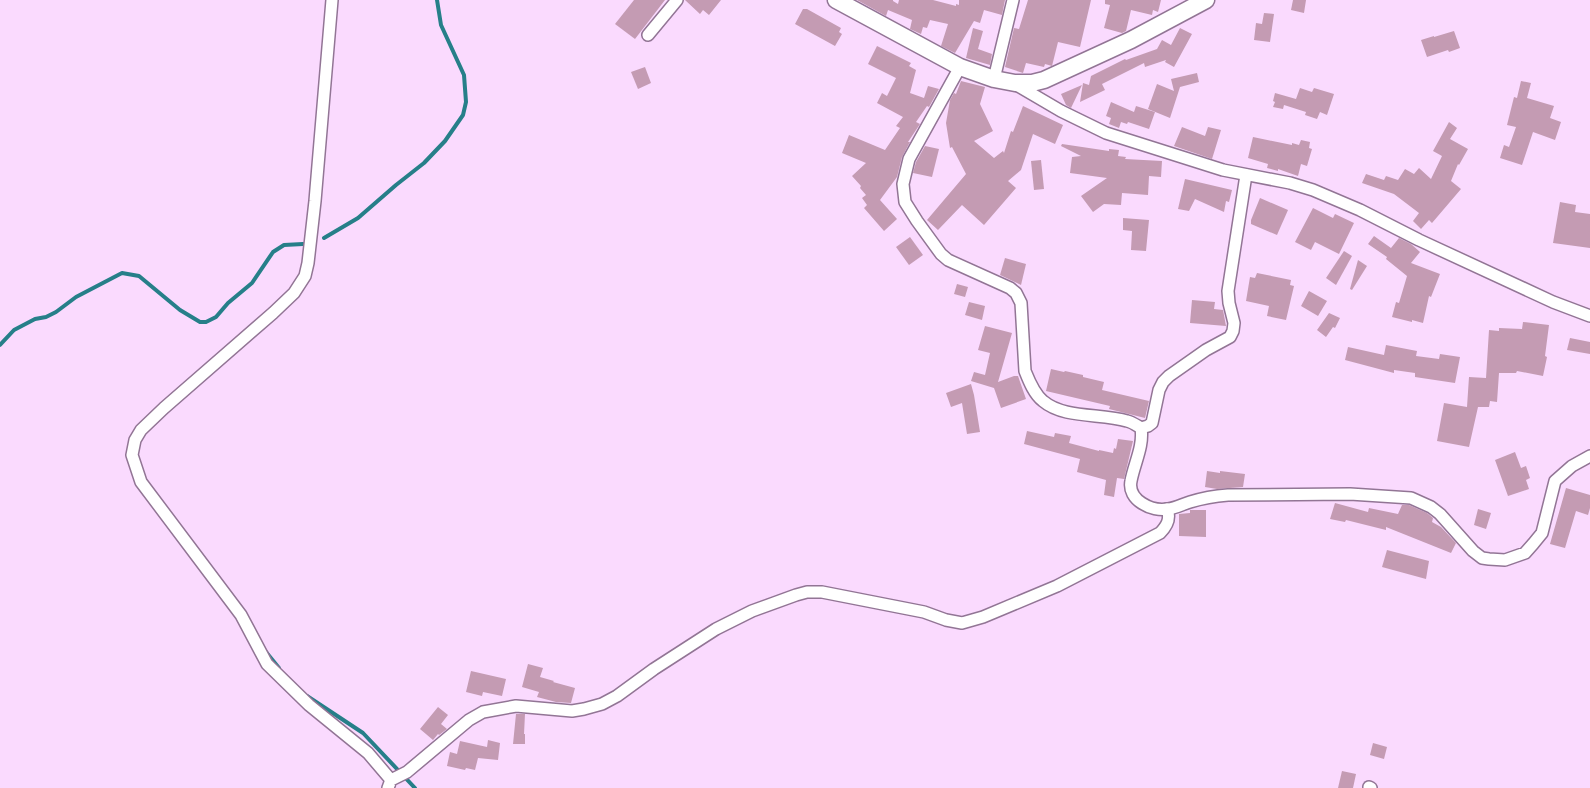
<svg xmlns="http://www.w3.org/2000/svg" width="1590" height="788" viewBox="0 0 1590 788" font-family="'DejaVu Sans',sans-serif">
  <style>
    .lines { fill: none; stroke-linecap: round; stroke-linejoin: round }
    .stream { stroke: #267f89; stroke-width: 4 }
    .building { fill: #c49bb3 }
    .minor-casing { stroke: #927595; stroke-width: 14 }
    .secondary-casing { stroke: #927595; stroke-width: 19 }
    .minor { stroke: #fff; stroke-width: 11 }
    .secondary { stroke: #fff; stroke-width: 16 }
  </style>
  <rect width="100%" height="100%" fill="#fadafe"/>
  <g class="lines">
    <g class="stream">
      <polyline points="324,238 358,218 396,185 424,163 445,141 463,115 466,102 464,75 441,25 437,0"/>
      <polyline points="0,345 14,330 35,319 46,317 56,312 76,297 122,273 139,276 180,310 200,322 206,322 216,317 228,303 252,283 273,252 284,245 303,244"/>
      <polyline points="266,652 279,668"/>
      <polyline points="307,696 363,733 415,788"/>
    </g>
  </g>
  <g class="building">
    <polygon points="634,0 665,0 635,39 615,24"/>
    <polygon points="685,0 721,0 709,15 703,10 700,14"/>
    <polygon points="857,0 893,0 893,1 898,4 899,0 933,0 956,6 956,4 959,5 959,0 1005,0 1002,15 984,10 980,23 974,21 955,53 941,46 948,24 930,20 927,28 923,27 921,34 910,29 912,20 888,10 886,16"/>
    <polygon points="1028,0 1091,0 1080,47 1058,42 1052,66 1045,64 1044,67 1026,63 1023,73 1005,67 1014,28 1019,29"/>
    <polygon points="1105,0 1161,0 1158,12 1153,10 1152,15 1131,10 1126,31 1122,33 1104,28 1110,5 1105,4"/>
    <polygon points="1293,0 1306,0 1304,13 1291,10"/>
    <polygon points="803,9 807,9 841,28 839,32 842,34 835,46 795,24"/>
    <polygon points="1264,13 1274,14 1270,42 1254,40 1256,23 1262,24"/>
    <polygon points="973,28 983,31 978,49 992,54 990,65 966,58"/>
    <polygon points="1180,28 1192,34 1174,67 1165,62 1166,60 1145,67 1144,63 1102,84 1105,90 1080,102 1083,83 1089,85 1091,76 1125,59 1126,60 1157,49 1162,40 1171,45"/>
    <polygon points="1454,31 1460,48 1449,52 1448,50 1427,57 1421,40 1434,36 1434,37"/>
    <polygon points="877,46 911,63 909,66 916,70 910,93 924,98 928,86 939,89 929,107 927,106 916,122 920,124 908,142 910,142 902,157 897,177 880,200 897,219 884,231 864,208 867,205 862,198 866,195 860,188 861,186 852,176 866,163 842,153 849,135 885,150 900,128 896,126 903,117 877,103 882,93 887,96 896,78 868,64"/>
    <polygon points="645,67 651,83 638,89 631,72"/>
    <polygon points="1197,73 1199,82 1180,87 1170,118 1148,109 1157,84 1174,91 1171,79"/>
    <polygon points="961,81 985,87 980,104 993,131 974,141 994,158 1003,151 1004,153 1011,131 1013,132 1023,106 1063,125 1055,144 1033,134 1021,170 1008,181 1016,188 984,225 962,205 938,230 927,220 966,174 952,147 950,148 946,123 950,100 954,93 956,94"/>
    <polygon points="1521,81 1531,83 1527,98 1554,106 1550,118 1561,122 1555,140 1533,132 1522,165 1500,158 1504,145 1509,147 1516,127 1507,125 1514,97 1517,98"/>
    <polygon points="1082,85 1071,108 1066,105 1061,94"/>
    <polygon points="1300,88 1312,92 1314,88 1334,94 1327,115 1320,112 1317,119 1305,115 1306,112 1284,105 1283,109 1273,107 1275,102 1273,101 1275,93 1296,99"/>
    <polygon points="1111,102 1134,112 1136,106 1155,112 1149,129 1128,122 1127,124 1121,122 1119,128 1109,124 1111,118 1106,116"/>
    <polygon points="1449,122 1457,128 1450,139 1468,149 1459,165 1458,164 1451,181 1461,189 1432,223 1429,220 1421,229 1413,221 1419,213 1394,194 1362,183 1366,174 1384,180 1386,176 1398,180 1405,169 1414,174 1419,168 1431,179 1442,156 1433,151"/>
    <polygon points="1182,127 1205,136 1208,127 1221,130 1212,159 1174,146"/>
    <polygon points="1253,137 1292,145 1292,143 1299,145 1301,140 1310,142 1309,148 1312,149 1307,166 1301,164 1298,176 1278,169 1278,171 1267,168 1268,164 1248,158"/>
    <polygon points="1062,144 1109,151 1109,149 1119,150 1118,156 1126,157 1125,159 1162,161 1161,177 1149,176 1148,195 1122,193 1121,205 1104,204 1093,212 1081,196 1107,178 1070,173 1072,157 1081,156 1061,146"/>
    <polygon points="925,146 939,149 932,177 913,173 916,162"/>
    <polygon points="1041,160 1044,189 1034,190 1031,161"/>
    <polygon points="1185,179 1232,190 1229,202 1226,201 1224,212 1195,199 1189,211 1178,209"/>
    <polygon points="1260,198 1288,210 1277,235 1251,224 1251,220"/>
    <polygon points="1560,202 1576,205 1575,212 1590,214 1590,248 1553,243"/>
    <polygon points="1313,208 1333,218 1335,214 1354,223 1339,254 1315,242 1311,250 1295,242"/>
    <polygon points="1123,218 1149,220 1146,251 1131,250 1132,231 1123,230"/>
    <polygon points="1374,236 1391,248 1399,238 1411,244 1420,252 1411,263 1440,274 1431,297 1429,296 1423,323 1412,320 1412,322 1392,317 1396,302 1399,303 1407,276 1386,259 1387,257 1368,244"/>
    <polygon points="910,237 923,255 909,265 896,247"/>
    <polygon points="1344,251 1352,256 1336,285 1326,278"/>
    <polygon points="1005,258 1026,264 1021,285 1000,275"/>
    <polygon points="1358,260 1367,266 1352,290 1350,289"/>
    <polygon points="1257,273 1291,280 1290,285 1294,286 1286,320 1267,316 1269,306 1246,301 1250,277 1255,278"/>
    <polygon points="957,284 968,287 965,297 954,294"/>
    <polygon points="1309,291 1327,301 1318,316 1301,306"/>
    <polygon points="1192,300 1215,302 1214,309 1223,310 1226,326 1190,323"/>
    <polygon points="969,302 985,306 982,320 965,315"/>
    <polygon points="1329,313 1340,318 1335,328 1333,327 1326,337 1317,330"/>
    <polygon points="1523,322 1549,325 1545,356 1547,357 1543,376 1517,371 1516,373 1499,373 1497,402 1490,401 1489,407 1478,407 1469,447 1437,441 1444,403 1467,407 1469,377 1486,378 1489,330 1499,331 1499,328 1522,329"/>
    <polygon points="985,326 1012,333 998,382 1014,376 1018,376 1026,399 1001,408 994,388 971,381 974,372 985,375 990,353 978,350"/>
    <polygon points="1570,338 1590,342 1590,354 1567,350"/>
    <polygon points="1386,345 1417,351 1416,356 1439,359 1440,354 1460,357 1455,383 1415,377 1415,373 1394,370 1394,373 1345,360 1348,347 1384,355"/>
    <polygon points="1051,369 1064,372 1065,371 1083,375 1083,377 1104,382 1102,390 1149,401 1145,418 1109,409 1110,406 1046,391"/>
    <polygon points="971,384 974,395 980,432 967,434 962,403 951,407 946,393"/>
    <polygon points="1027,431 1054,437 1055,433 1071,436 1069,443 1099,451 1099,450 1113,453 1114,448 1116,449 1118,439 1133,441 1124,479 1117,478 1114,497 1104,495 1106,480 1077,472 1080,459 1024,444"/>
    <polygon points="1515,452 1521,468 1526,466 1530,478 1526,480 1529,489 1508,496 1495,460"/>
    <polygon points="1207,471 1220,473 1220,471 1245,474 1243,487 1217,489 1205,487"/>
    <polygon points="1566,488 1590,495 1590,508 1588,515 1576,511 1565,548 1550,544"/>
    <polygon points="1335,503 1368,512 1369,508 1398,514 1402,505 1409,505 1427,513 1433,518 1432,522 1441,527 1456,543 1451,553 1386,527 1386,530 1346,520 1345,522 1330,519"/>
    <polygon points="1478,509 1491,513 1486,529 1474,525"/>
    <polygon points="1190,510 1206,510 1206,537 1179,536 1179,514 1190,513"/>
    <polygon points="1387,550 1429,561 1426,579 1382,567"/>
    <polygon points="528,664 543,668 540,677 554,681 553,682 575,688 571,703 556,702 537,697 539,692 522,687"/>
    <polygon points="471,671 506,679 502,696 483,692 482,696 466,692"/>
    <polygon points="438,707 448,715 441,724 447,729 439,735 438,734 433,740 420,729"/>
    <polygon points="516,714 525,714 524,734 525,734 525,744 513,744"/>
    <polygon points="488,740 500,743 498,760 478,758 475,770 466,768 465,770 447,766 450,752 457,754 460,741 487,747"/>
    <polygon points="1373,743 1387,747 1384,759 1370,755"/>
    <polygon points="1342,771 1356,774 1353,788 1338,788"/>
  </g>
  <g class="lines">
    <g class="minor-casing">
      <g id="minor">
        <polyline points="332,0 315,201 308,263 305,276 294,293 273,313 164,408 141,430 135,440 132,455 141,482 241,615 267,664 309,705 368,753 391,780"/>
        <polyline points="648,35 677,0"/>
        <path d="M960 67 909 159 903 184 905 202 917 221 941 254 948 260 1010 288 1016 293 1021 303 1025 371C1029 381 1034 394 1043 401 1064 419 1102 413 1127 421 1132 422 1136 425 1141 428 1144 446 1134 464 1131 481 1127 500 1152 512 1168 509 1176 508 1183 504 1190 502 1203 498 1215 496 1228 495L1350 494 1411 498 1431 507 1440 514 1473 551 1482 558 1489 559 1505 560 1525 553 1533 544 1542 533 1555 481 1572 466 1590 456"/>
        <polyline points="994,79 1013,0"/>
        <polyline points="1015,84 1061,111 1106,133 1223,170 1290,183 1313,190 1360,210 1419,240 1553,302 1590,316"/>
        <polyline points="1141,428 1148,426 1152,423 1159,390 1163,382 1169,376 1206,350 1230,337 1233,331 1234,323 1229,303 1228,291 1246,175"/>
        <polyline points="1369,787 1371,788"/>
        <path d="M388 788 391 780 407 772 469 720 483 712 516 706 572 711 584 709 602 704 617 696 654 669 716 629 752 611 796 595 807 592H822L924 612 946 620 962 623 983 617 1057 586 1160 533C1167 526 1171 519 1167 509"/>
      </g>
    </g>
    <g class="secondary-casing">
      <polyline id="secondary" points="836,0 960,67 994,79 1015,83 1032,83 1044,80 1131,40 1206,0"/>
    </g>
    <use href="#minor" class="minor"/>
    <use href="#secondary" class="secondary"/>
  </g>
</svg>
